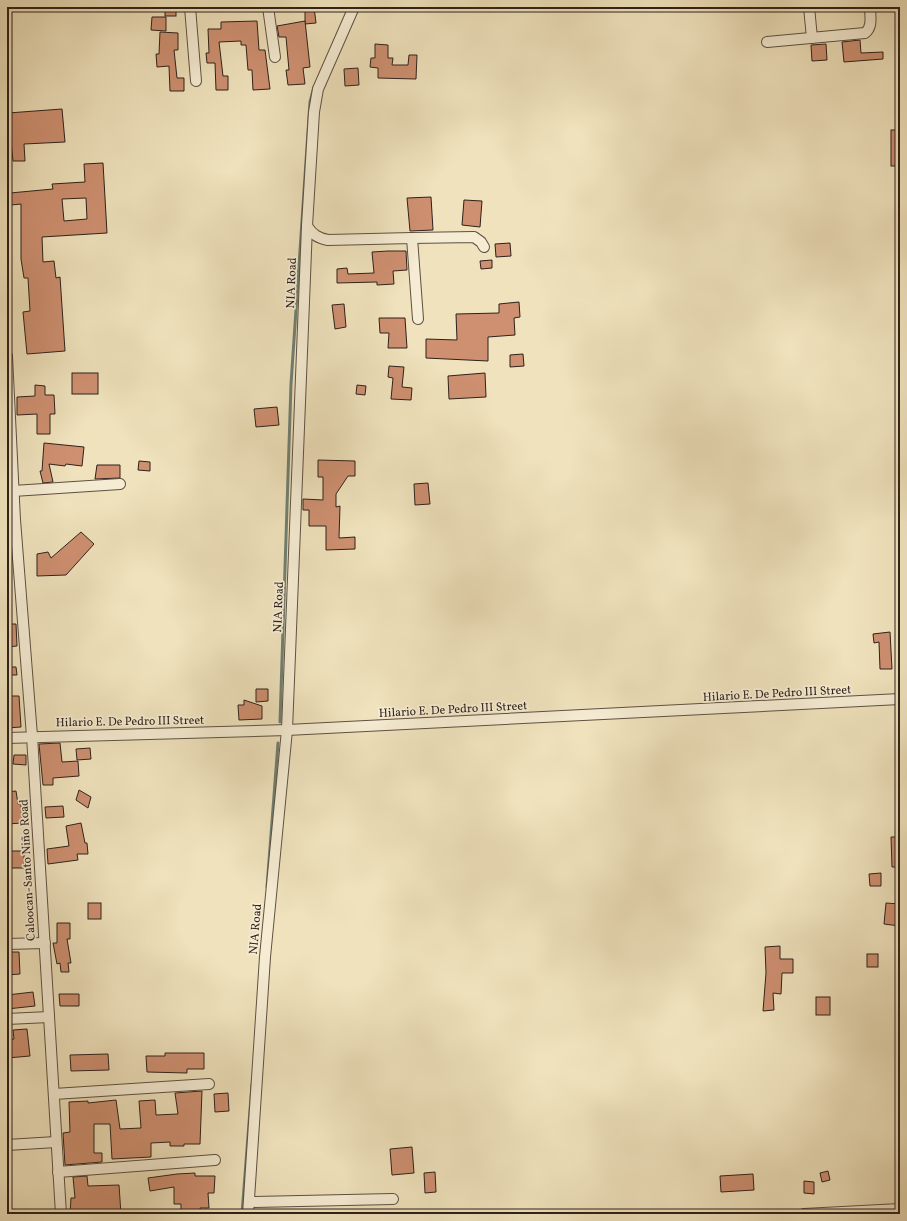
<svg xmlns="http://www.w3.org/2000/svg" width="907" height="1221" viewBox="0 0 907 1221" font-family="Vollkorn,serif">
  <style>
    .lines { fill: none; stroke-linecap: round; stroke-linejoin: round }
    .stream { stroke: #6f7f72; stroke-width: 3 }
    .building { fill: #ce9071; stroke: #2e211a; fill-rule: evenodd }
    .minor-casing { stroke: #5e5142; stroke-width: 12 }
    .minor { stroke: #f5ecd3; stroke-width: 10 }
    .labels { text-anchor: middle; stroke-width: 3.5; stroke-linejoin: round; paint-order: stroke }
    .street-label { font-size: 12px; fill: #2e211a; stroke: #f5ecd3 }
  </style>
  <rect width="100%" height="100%" fill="#efe2bc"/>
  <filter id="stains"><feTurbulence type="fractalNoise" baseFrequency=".005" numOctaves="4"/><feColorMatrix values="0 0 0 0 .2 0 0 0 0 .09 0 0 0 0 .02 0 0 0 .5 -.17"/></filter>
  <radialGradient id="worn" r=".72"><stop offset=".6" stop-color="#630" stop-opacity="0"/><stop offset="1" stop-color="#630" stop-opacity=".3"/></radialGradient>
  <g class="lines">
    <g class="stream">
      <polyline points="280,722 291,384 310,102 314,87"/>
      <polyline points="267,887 278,743"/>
      <polyline points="242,1214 252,1084"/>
    </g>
  </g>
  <g class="building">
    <rect x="165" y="7" width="11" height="9"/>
    <polygon points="305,7 314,7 316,23 305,24"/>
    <polygon points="152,17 166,17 166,31 151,30"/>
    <polygon points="257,21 259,50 265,50 270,89 253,90 252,70 248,70 246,45 241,45 241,41 219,42 223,76 228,76 228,90 216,90 215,63 207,63 206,53 209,53 208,29 221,29 221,22"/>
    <polygon points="305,21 310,67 303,68 305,84 288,85 286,70 289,70 286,37 279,37 277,26"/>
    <polygon points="160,32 178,33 178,50 174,50 177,78 184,78 184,91 170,91 169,66 157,67 156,54 159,54"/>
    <polygon points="860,40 861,53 883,52 883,59 844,62 842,42"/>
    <polygon points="375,44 388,45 388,58 393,58 392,65 408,65 409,55 417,55 416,79 378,78 378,68 370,67 371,58 375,58"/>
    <polygon points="826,44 827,60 812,61 811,45"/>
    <polygon points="358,68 359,85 345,86 344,69"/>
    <polygon points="62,109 65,142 24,144 25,161 13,161 8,113"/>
    <rect x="891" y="130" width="9" height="36"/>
    <path d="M103 163 107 233 42 237 43 262 54 261 56 278 60 277 65 351 27 354 23 312 30 311 28 278H24L21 259V204L11 205 10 193 53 189 52 184 85 182 84 164ZM86 198 87 219 64 221 62 199Z"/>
    <polygon points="431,197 433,230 410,231 407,198"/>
    <polygon points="464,200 482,201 480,227 462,225"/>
    <polygon points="510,243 511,256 496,257 495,244"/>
    <polygon points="388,251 406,251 407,270 393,271 394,284 377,285 377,282 337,283 337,269 347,268 348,274 374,273 372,252"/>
    <polygon points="492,260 492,268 481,269 480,261"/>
    <polygon points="519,302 520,317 514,318 515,335 488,337 488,361 426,358 426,339 457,340 456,314 499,313 499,304"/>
    <polygon points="344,304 346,327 335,329 332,305"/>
    <polygon points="379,318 405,318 407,348 388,348 389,333 380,333"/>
    <polygon points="523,354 524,366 510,367 510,355"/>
    <polygon points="389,366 404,367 402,387 412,388 411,400 391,399 393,378 388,377"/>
    <rect x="72" y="373" width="26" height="21"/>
    <polygon points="485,373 486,397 449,399 448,376"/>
    <polygon points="35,385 45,386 45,395 54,395 55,414 50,414 50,434 37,434 37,414 17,415 17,397 35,396"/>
    <polygon points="357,385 366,386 365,395 356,394"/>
    <polygon points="277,407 279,425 256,427 254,409"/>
    <polygon points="44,443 84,447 82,466 66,464 65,466 49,464 53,482 43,483 40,471 42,471"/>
    <polygon points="318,460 355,461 355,476 348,476 336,494 336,507 340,506 339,538 355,537 355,549 326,550 326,526 309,526 309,510 303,510 303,499 323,500 323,477 318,477"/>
    <polygon points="139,461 150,462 150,471 138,470"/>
    <polygon points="97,465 120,465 120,478 95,479"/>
    <polygon points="428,483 430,504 415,505 414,484"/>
    <polygon points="81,532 94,544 66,575 37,576 37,554 48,552 51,558"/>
    <polygon points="7,624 16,624 17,646 7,647"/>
    <polygon points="890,632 892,669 880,669 879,642 874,643 873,634"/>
    <polygon points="7,667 16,667 17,675 7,675"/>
    <polygon points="256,689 268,689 268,701 256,702"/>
    <polygon points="7,696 19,696 21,727 7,728"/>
    <polygon points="244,700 262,706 262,719 239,720 238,705 244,705"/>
    <polygon points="60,743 62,762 78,761 79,776 53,778 53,785 43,785 39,744"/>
    <polygon points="90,748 91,759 77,760 76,749"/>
    <polygon points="14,755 26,755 26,765 13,764"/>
    <polygon points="79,790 91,797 88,808 76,800"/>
    <polygon points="16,791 18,804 21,804 22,823 7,824 7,792"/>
    <polygon points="63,806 64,817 46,818 45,807"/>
    <polygon points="81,823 85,843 87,843 88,854 77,854 78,860 48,864 47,849 69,846 66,826"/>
    <polygon points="891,837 900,837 900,867 892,867"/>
    <polygon points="7,851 24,851 24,868 8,868"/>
    <polygon points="881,873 881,886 870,886 869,874"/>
    <rect x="88" y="903" width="13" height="16"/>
    <polygon points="886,903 900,904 900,926 884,924"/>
    <polygon points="57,923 70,923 70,939 67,939 71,963 68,963 69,972 61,972 60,963 57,964 53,943 57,943"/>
    <polygon points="780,946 780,959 793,959 793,973 782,973 781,994 773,993 774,1010 763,1011 766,973 765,947"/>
    <polygon points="7,952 19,952 20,974 7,975"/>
    <rect x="867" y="954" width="11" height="13"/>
    <polygon points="33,992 35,1006 7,1009 7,995"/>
    <polygon points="59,994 79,994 79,1006 60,1006"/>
    <rect x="816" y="997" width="14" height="18"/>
    <polygon points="27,1029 30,1056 7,1058 7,1040 14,1039 13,1030"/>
    <polygon points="165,1053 204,1053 204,1069 187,1069 187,1073 147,1072 146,1056 165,1056"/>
    <polygon points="108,1054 109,1070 71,1071 70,1055"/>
    <polygon points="202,1091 200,1144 184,1144 184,1146 170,1146 170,1142 151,1143 151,1157 112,1159 110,1124 94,1124 94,1153 102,1153 102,1162 65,1165 63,1133 70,1132 69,1102 88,1101 88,1103 116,1100 120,1129 141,1128 139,1101 155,1100 156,1115 178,1114 175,1093"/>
    <polygon points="228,1093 229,1111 215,1112 214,1094"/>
    <polygon points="412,1147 414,1173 392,1175 390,1149"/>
    <polygon points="828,1171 830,1180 822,1182 820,1173"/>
    <polygon points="435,1172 436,1192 425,1193 424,1173"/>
    <polygon points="195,1173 195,1176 215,1176 214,1193 208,1193 209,1208 200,1208 201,1214 181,1214 181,1204 174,1204 174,1187 150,1191 148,1178 177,1174"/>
    <polygon points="753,1174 754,1190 721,1192 720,1176"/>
    <polygon points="87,1176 88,1186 119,1185 121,1214 70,1214 71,1198 75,1198 73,1177"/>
    <polygon points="804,1181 814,1182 814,1194 804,1193"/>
  </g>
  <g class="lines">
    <g class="minor-casing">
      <g id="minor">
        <polyline points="190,7 196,81"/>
        <polyline points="268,7 275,57"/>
        <polyline points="809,7 812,38"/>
        <path d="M767 42 865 33C873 27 870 16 870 7"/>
        <path d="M307 226C313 235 318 238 328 240L412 238 418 319"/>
        <polyline points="412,238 474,237 481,242 484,247"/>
        <polyline points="7,356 15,520 32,736 61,1214"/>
        <polyline points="13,491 120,484"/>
        <polyline points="7,738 287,730 900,699"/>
        <polyline points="7,944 45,943"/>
        <polyline points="7,1019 49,1017"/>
        <polyline points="54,1094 209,1084"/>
        <polyline points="7,1145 56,1142"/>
        <polyline points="58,1172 215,1160"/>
        <polyline points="249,1202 393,1199"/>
        <polyline points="248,1214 265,957 287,730 307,226 314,112 318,89 354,7"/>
        <polyline points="804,1214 900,1209"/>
      </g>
    </g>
    <use href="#minor" class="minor"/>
  </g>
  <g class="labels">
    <g class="street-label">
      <text transform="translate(291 283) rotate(-88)" y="4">NIA Road</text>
      <text transform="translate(278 607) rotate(-88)" y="4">NIA Road</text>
      <text transform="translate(777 693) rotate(-3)" y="4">Hilario E. De Pedro III Street</text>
      <text transform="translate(453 709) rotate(-3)" y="4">Hilario E. De Pedro III Street</text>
      <text transform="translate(130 721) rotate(-1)" y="4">Hilario E. De Pedro III Street</text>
      <text transform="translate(27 870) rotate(-93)" y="4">Caloocan-Santo Niño Road</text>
      <text transform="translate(255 929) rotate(-85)" y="4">NIA Road</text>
    </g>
  </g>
  <rect width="907" height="1221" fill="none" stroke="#efe2bc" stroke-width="24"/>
  <rect x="8" y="8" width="891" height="1205" fill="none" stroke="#2e211a" stroke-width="2"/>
  <rect x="12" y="12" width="883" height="1197" fill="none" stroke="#2e211a"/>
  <rect width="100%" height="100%" filter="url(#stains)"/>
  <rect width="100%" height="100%" fill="url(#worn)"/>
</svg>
